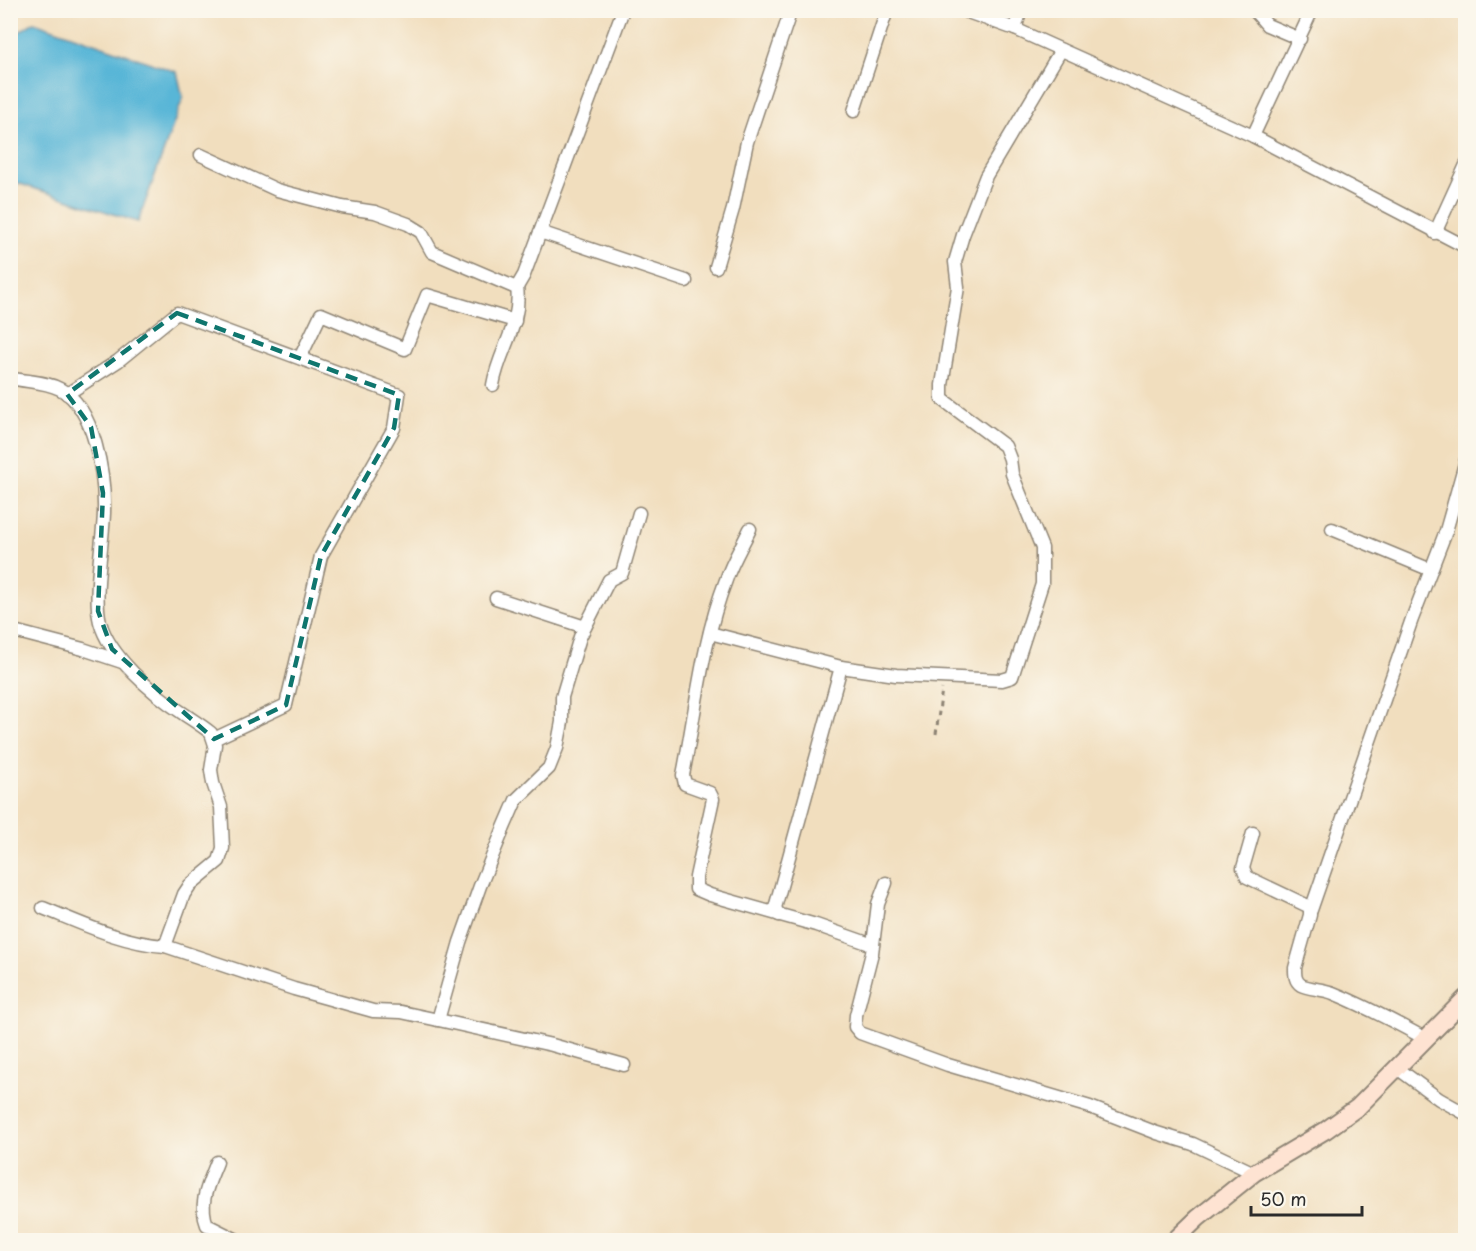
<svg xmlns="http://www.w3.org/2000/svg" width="1476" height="1251" viewBox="0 0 1476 1251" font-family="'Playpen Sans',sans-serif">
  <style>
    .water { fill: #59b6d7; stroke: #427081; stroke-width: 1.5 }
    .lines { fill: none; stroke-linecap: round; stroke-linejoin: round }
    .street-casing { stroke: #8e8474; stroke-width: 15 }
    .secondary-casing { stroke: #8e8474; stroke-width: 20 }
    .path { stroke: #8e8474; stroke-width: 3; stroke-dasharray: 4.5 4.5; stroke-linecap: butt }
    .street { stroke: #fff; stroke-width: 12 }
    .secondary { stroke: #fee3d2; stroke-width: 16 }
    .marked { fill: none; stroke: #0f766e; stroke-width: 4.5; stroke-dasharray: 12 8; stroke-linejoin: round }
  </style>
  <rect width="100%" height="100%" fill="#fbf7ec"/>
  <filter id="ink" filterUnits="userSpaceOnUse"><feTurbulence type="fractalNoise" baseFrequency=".0167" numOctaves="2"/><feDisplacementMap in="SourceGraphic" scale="12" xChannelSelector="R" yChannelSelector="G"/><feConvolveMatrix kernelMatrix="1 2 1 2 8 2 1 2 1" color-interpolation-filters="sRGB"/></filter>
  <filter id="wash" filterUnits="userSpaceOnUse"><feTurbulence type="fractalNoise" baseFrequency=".008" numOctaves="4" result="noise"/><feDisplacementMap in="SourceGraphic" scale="24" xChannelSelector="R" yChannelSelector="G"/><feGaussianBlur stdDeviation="1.35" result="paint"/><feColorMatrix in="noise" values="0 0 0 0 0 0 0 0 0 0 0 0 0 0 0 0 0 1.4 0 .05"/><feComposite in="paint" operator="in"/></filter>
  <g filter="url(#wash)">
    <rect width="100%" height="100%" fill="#f1debe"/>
    <polygon class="water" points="34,22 177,72 183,98 138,222 11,181 11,37"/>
  </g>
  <g filter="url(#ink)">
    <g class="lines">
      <g class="street-casing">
        <g id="street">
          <polyline points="962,10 1015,29 1253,136 1466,247"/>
          <polyline points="1254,10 1267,25 1300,39"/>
          <polyline points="1015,29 1021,10"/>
          <polyline points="854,111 887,10"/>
          <polyline points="1253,136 1312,10"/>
          <polyline points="201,155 277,190 342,207 375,212 408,224 421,232 432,252 514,287 517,287 524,275 623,10"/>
          <polyline points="540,232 686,281"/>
          <polyline points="1435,233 1466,165"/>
          <polyline points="716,267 733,209 747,142 791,10"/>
          <polyline points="300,358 321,314 405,349 427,295 515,321"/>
          <path d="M10 378C26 382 45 381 60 389 95 407 105 476 104 513 103 543 93 594 100 622 109 656 152 693 181 712 191 719 201 725 211 733L215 745 211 770 213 783 221 807 223 848 219 861 190 885 184 894 165 946 294 989 373 1011 401 1012 443 1021 552 1045 624 1065"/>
          <path d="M493 385C499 349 522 325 517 287"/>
          <polyline points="67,394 118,361 177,313 399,395 394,428 321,556 286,705 214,739"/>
          <path d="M750 529C742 546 732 562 726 580 702 642 696 710 683 775L685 784 710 793 713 799 696 877V889L710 895 816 925 873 945"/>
          <polyline points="1332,529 1431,570"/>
          <polyline points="496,598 585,627"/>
          <polyline points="10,630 83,649 122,662"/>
          <polyline points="710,633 841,667 896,675 1002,680 1012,677 1042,584 1042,548 1012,474 1010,459 1005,446 942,399 942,385 958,287 955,262 963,235 986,176 1061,50"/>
          <path d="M1253 833 1243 868 1247 877 1310 907V915L1295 968C1295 975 1295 981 1301 985 1308 989 1324 989 1333 993 1365 1006 1395 1022 1426 1039"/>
          <polyline points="886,883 878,904 872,953 856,1015 855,1027 860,1033 948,1065 1090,1107 1157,1133 1193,1144 1254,1173"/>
          <path d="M43 908C83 924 122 943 165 946"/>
          <polyline points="1311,910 1412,619 1446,531 1466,460"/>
          <polyline points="779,915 775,908 841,667"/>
          <polyline points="438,1020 460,942 480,886 503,830 516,800 549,768 557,748 562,722 562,697 580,637 609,580 622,573 639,513"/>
          <polyline points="1397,1068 1439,1099 1466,1114"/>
          <path d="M217 1162C209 1183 198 1202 207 1225L237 1240"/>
        </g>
      </g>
      <g class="secondary-casing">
        <polyline id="secondary" points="1175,1240 1198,1218 1254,1173 1326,1130 1358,1107 1466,998"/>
      </g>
      <polyline class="path" points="936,734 942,689"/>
      <use href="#street" class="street"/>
      <use href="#secondary" class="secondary"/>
    </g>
  </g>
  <path class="marked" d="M177 313 399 395 394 428 321 556 286 705 214 739 112 649 98 611 103 493 91 427 67 394Z"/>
  <rect width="1476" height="1251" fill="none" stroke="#fbf7ec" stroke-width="36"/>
  <path d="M1251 1206v9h111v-9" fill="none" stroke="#2b2b2b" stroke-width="3"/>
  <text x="1260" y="1206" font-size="18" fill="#2b2b2b" stroke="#fbf7ec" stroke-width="4.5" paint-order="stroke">50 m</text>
</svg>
